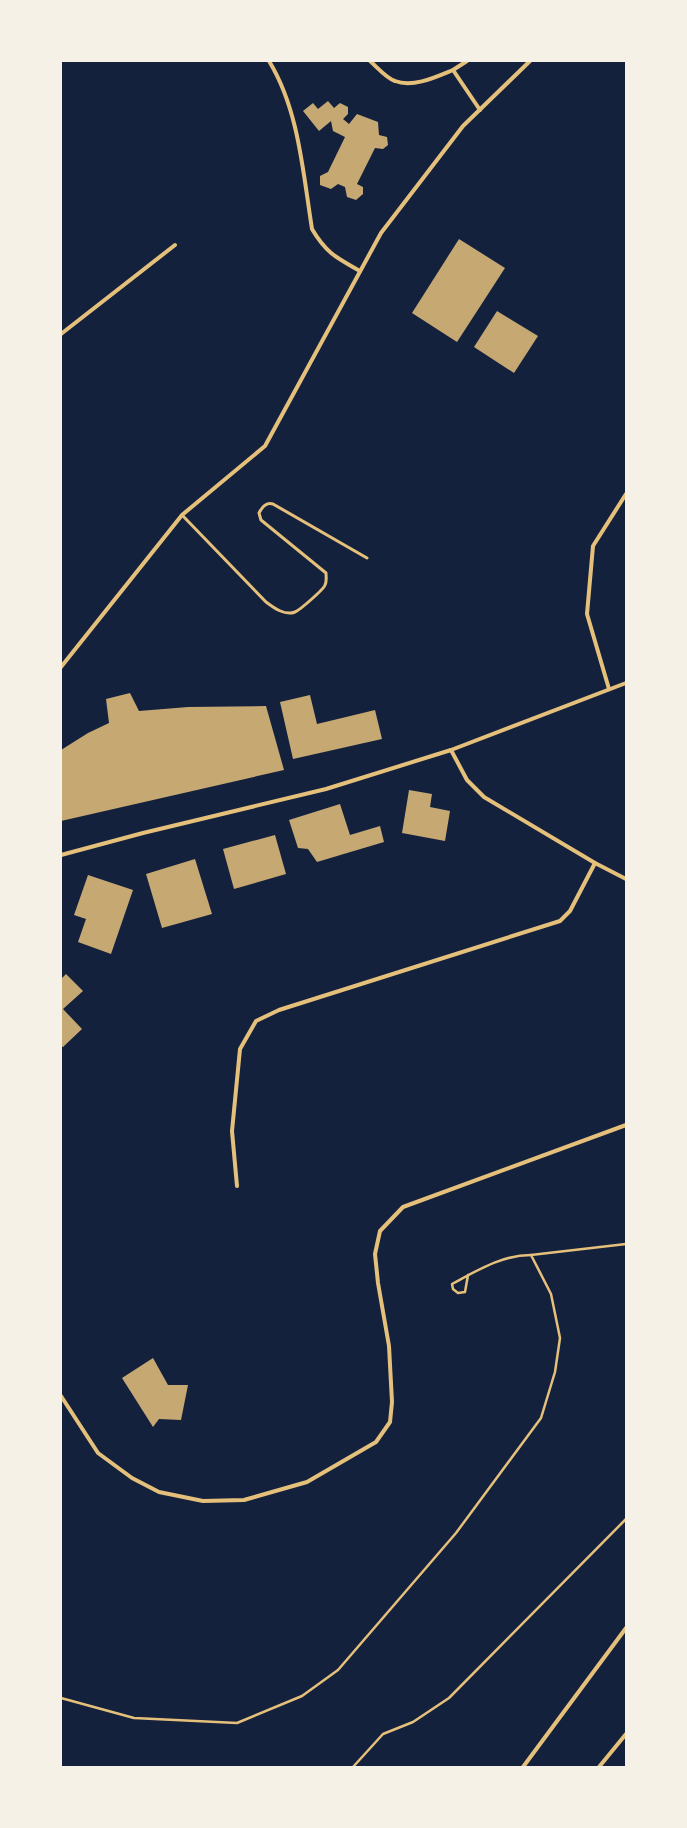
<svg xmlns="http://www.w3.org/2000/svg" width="687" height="1828" viewBox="0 0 687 1828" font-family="Jost,sans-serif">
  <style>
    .building { fill: #c6a872 }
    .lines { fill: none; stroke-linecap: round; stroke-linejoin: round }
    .path { stroke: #e5c07b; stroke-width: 2.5 }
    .service { stroke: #e5c07b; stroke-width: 3 }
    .minor { stroke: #e5c07b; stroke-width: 4 }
  </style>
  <rect width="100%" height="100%" fill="#14213d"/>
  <g class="building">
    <polygon points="328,101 334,108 340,103 348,107 348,114 343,119 349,124 357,114 378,122 379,135 387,137 388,145 383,149 375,148 357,184 363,187 363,194 356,200 347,197 345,187 338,184 331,189 320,185 320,176 328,172 345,137 333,131 331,121 319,131 303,111 313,103 318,109"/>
    <polygon points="459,239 505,268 457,342 412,313"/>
    <polygon points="497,311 538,336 514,373 474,347"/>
    <polygon points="130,693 139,711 188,707 266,706 284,770 61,821 61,750 88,733 109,723 106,699"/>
    <polygon points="310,695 317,724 375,710 382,739 293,759 280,702"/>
    <polygon points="409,790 432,794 430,807 450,811 445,841 402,833"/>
    <polygon points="340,804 350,835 380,826 384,842 317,862 308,849 298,848 289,820"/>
    <polygon points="275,835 286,874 234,889 223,849"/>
    <polygon points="195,859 212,914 162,928 146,874"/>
    <polygon points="88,875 133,890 111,954 78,942 86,919 74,915"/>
    <polygon points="66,974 83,991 63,1009 82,1029 63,1047 61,1046 61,979"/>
    <polygon points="153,1358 168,1385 188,1385 181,1420 159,1419 153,1427 122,1378"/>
  </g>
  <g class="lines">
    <g class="path">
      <path d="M468 1275 465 1292 458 1293 453 1289 452 1284C478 1270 502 1255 531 1255"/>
      <polyline points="61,1698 134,1718 237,1723 302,1696 338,1670 456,1533 541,1418 555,1372 560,1338 551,1294 531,1255 626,1244"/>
      <polyline points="353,1767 383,1734 413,1722 449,1698 626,1519"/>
    </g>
    <path class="service" d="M182 515 266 602C274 608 285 616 295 612 300 610 324 589 325 585 327 581 326 578 326 573L261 520 259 513C262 507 266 502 273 504L367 558"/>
    <g class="minor">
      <path d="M269 61C299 110 303 173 312 229 326 253 337 258 360 271"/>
      <path d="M370 61C377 67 386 78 395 81 413 88 436 77 453 70L480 110"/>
      <polyline points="453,70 467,61"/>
      <polyline points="61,334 175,245"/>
      <polyline points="61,667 182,515 265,446 381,233 463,126 530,61"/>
      <polyline points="609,689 587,614 593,546 626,494"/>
      <polyline points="451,750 467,780 484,797 595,863 626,879"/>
      <polyline points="61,855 143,833 326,789 451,750 626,683"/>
      <polyline points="237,1186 232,1131 240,1049 256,1021 279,1010 560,921 570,911 595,863"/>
      <polyline points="61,1396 98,1453 132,1478 159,1492 203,1501 244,1500 307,1482 376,1442 390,1422 392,1402 389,1346 378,1283 375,1254 380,1231 403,1207 626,1125"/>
      <polyline points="523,1767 626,1628"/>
      <polyline points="599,1767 626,1734"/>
    </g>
  </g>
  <rect width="687" height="1828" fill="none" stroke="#f6f1e7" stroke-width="124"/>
</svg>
